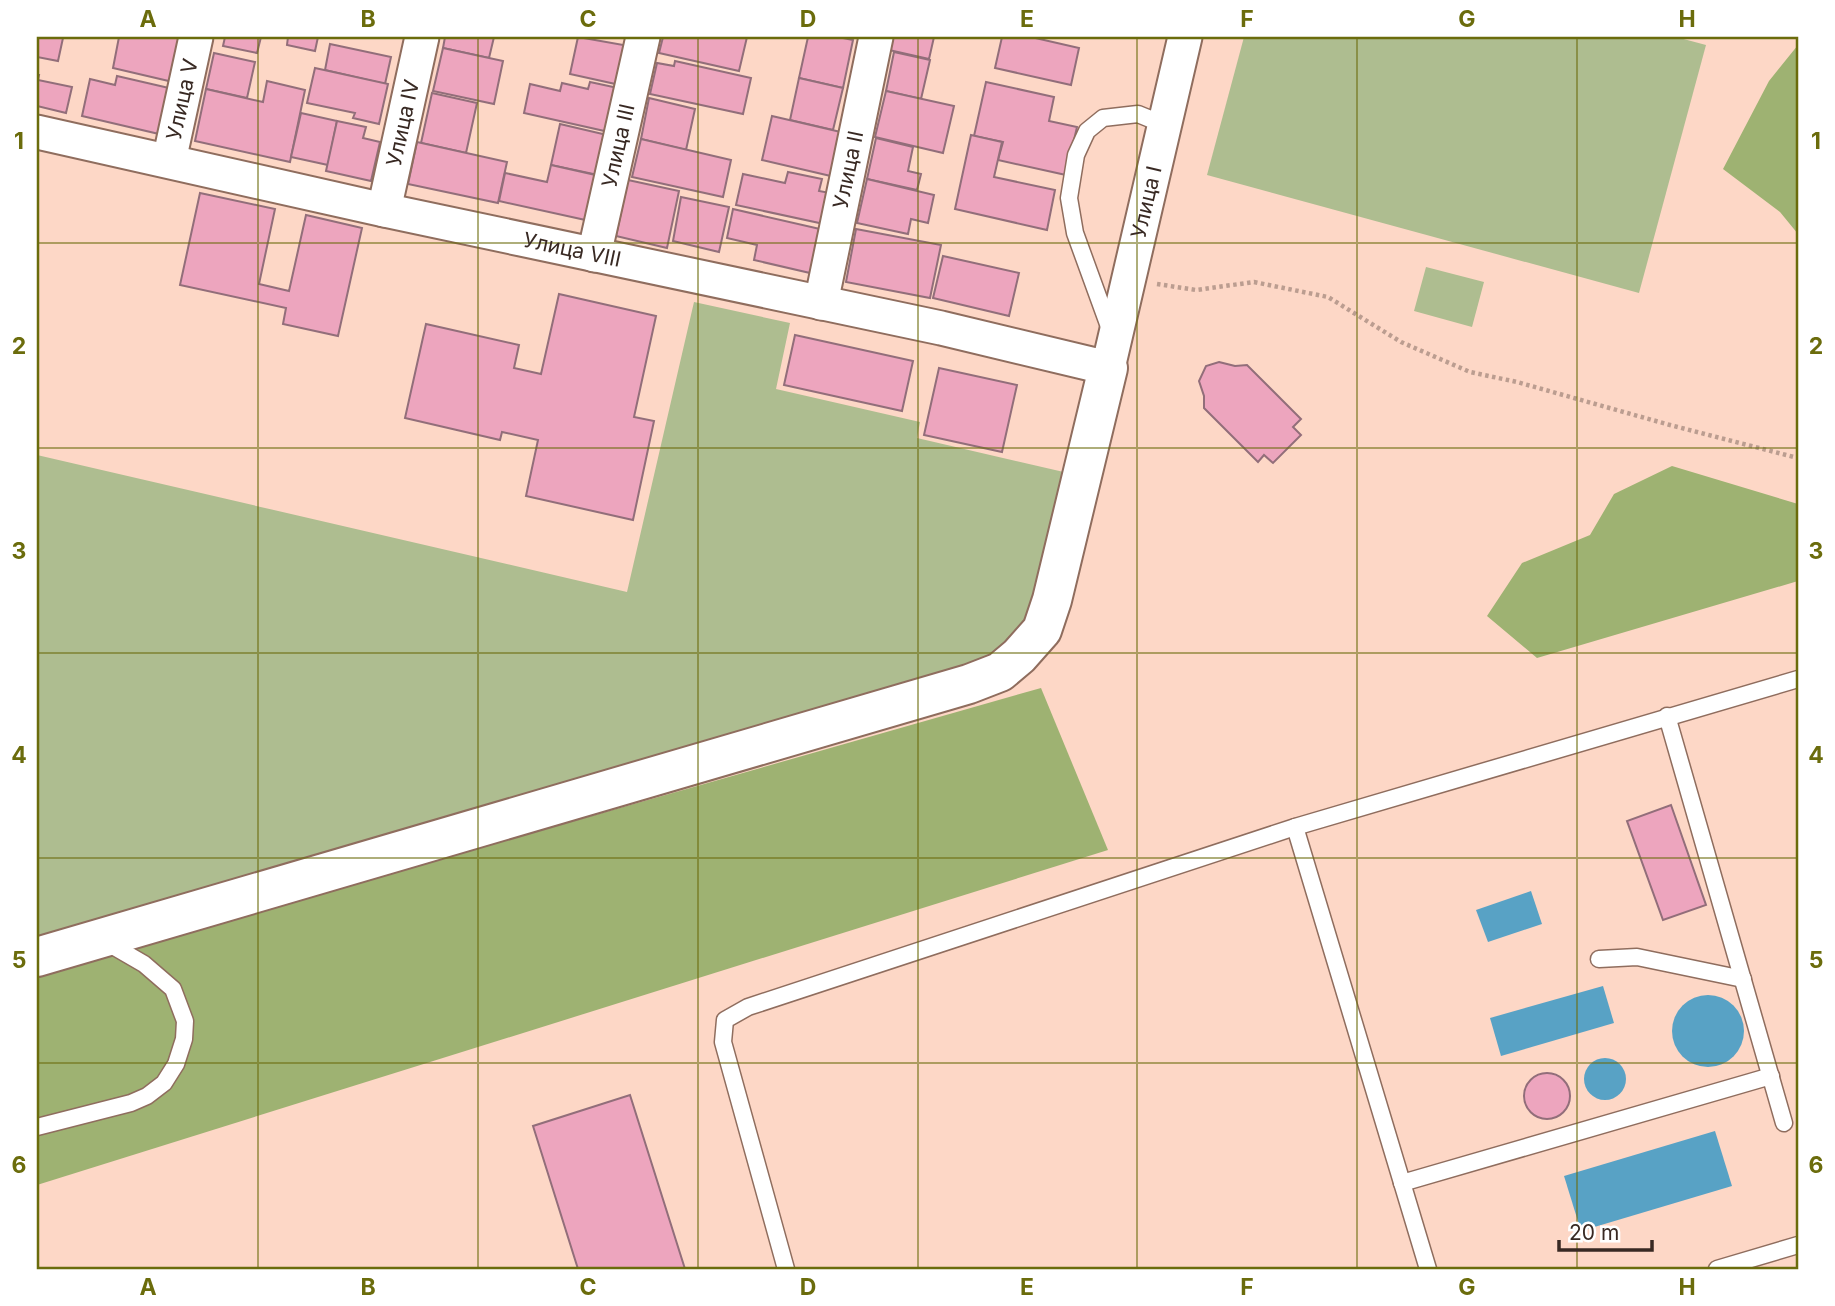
<svg xmlns="http://www.w3.org/2000/svg" width="1835" height="1306" viewBox="0 0 1835 1306" font-family="Inter,sans-serif">
  <style>
    .green { fill: #aebd90 }
    .forest { fill: #9eb272 }
    .water { fill: #58a2c5 }
    .building { fill: #eda5be; stroke: #926e7a; stroke-width: 2 }
    .lines { fill: none; stroke-linecap: round; stroke-linejoin: round }
    .lane-casing { stroke: #8f6d5e; stroke-width: 19 }
    .street-casing { stroke: #8f6d5e; stroke-width: 37 }
    .secondary-casing { stroke: #8f6d5e; stroke-width: 42 }
    .path { stroke: #bb9d90; stroke-width: 4.5; stroke-dasharray: 3.5 3.5; stroke-linecap: butt }
    .lane { stroke: #fff; stroke-width: 16 }
    .street { stroke: #fff; stroke-width: 33 }
    .secondary { stroke: #fff; stroke-width: 38 }
    .grid { fill: none; stroke: #6b6c0c; stroke-width: 2; stroke-opacity: 0.55 }
    .labels { text-anchor: middle; stroke-width: 5; stroke-linejoin: round; paint-order: stroke }
    .street-label { font-size: 21px; fill: #382923; stroke: #fff }
    .neatline { fill: none; stroke: #6b6c0c; stroke-width: 2.5 }
    .grid-label { font-size: 23px; text-anchor: middle; font-weight: bold; fill: #6b6c0c }
  </style>
  <rect width="100%" height="100%" fill="#fdd7c6"/>
  <g class="green">
    <polygon points="1244,37 1676,37 1706,45 1639,293 1207,175"/>
    <polygon points="1426,267 1484,282 1472,327 1414,311"/>
    <polygon points="694,302 790,323 776,389 920,422 917,438 1068,473 1026,623 1004,645 977,662 37,944 37,455 627,592"/>
  </g>
  <g class="forest">
    <polygon points="1798,45 1798,234 1780,212 1723,169 1769,81"/>
    <polygon points="1672,466 1798,504 1798,581 1537,658 1487,616 1522,563 1590,535 1614,494"/>
    <polygon points="1041,688 1108,850 37,1185 37,974"/>
  </g>
  <g class="water">
    <polygon points="1531,891 1542,924 1488,942 1476,910"/>
    <polygon points="1603,986 1614,1023 1501,1056 1490,1018"/>
    <circle cx="1708" cy="1031" r="36"/>
    <circle cx="1605" cy="1079" r="21"/>
    <polygon points="1715,1131 1732,1186 1581,1231 1564,1176"/>
  </g>
  <g class="building">
    <polygon points="37,37 63,38 58,61 37,57"/>
    <polygon points="119,37 172,37 183,39 173,82 113,68"/>
    <polygon points="225,37 261,37 257,53 223,46"/>
    <polygon points="288,37 318,37 315,51 287,45"/>
    <polygon points="445,37 494,37 489,58 443,48"/>
    <polygon points="578,37 629,46 620,85 570,74"/>
    <polygon points="663,37 747,37 739,71 659,53"/>
    <polygon points="808,37 838,37 853,40 843,88 799,78"/>
    <polygon points="892,37 934,37 929,59 889,50"/>
    <polygon points="1002,37 1031,37 1079,48 1071,85 995,68"/>
    <polygon points="330,44 391,57 385,84 325,70"/>
    <polygon points="443,48 503,61 494,104 433,91"/>
    <polygon points="894,52 930,60 921,99 886,91"/>
    <polygon points="214,53 255,62 247,98 206,89"/>
    <polygon points="675,61 751,78 743,114 650,94 657,63 674,66"/>
    <polygon points="315,68 388,84 379,124 353,118 355,113 307,103"/>
    <polygon points="37,75 39,75 38,80 72,87 66,113 37,106"/>
    <polygon points="117,76 169,88 159,134 82,116 90,79 115,85"/>
    <polygon points="799,78 843,88 833,130 790,120"/>
    <polygon points="267,81 305,90 290,162 195,141 206,89 263,102"/>
    <polygon points="590,82 618,88 609,132 524,113 530,84 560,91 562,83 588,89"/>
    <polygon points="986,82 1054,97 1049,121 1077,127 1066,175 998,160 1003,142 974,136"/>
    <polygon points="886,91 954,106 943,153 875,137"/>
    <polygon points="432,93 477,103 466,153 421,143"/>
    <polygon points="649,98 695,109 686,150 641,139"/>
    <polygon points="301,113 337,121 328,165 291,157"/>
    <polygon points="772,116 845,133 835,177 762,160"/>
    <polygon points="337,121 366,127 363,138 380,142 371,181 326,171"/>
    <polygon points="560,124 607,135 598,175 551,165"/>
    <polygon points="971,135 1002,142 994,177 1055,190 1047,230 955,209"/>
    <polygon points="876,138 913,147 908,171 921,174 917,190 867,179"/>
    <polygon points="641,139 731,160 723,197 632,177"/>
    <polygon points="417,142 507,162 498,203 408,184"/>
    <polygon points="551,165 600,176 590,221 499,201 505,173 547,182"/>
    <polygon points="788,172 822,179 819,191 830,193 824,224 736,205 743,174 785,183"/>
    <polygon points="867,179 934,195 928,223 911,219 908,234 857,223"/>
    <polygon points="628,180 679,191 667,248 616,236"/>
    <polygon points="200,193 275,209 259,284 289,291 306,215 362,228 338,336 283,324 286,308 180,285"/>
    <polygon points="681,197 729,207 719,252 673,241"/>
    <polygon points="733,209 820,229 810,273 754,260 757,245 727,238"/>
    <polygon points="856,229 941,245 930,298 846,282"/>
    <polygon points="943,256 1019,273 1009,316 933,298"/>
    <polygon points="559,294 656,316 634,417 654,421 633,520 526,496 538,440 502,432 500,440 405,418 426,324 519,345 514,368 541,374"/>
    <polygon points="795,335 913,361 902,411 784,385"/>
    <polygon points="1219,362 1235,366 1247,365 1301,419 1293,427 1301,435 1273,463 1264,455 1258,462 1204,408 1204,396 1199,381 1206,366"/>
    <polygon points="939,368 1017,385 1002,452 924,435"/>
    <polygon points="1671,805 1706,905 1663,920 1627,821"/>
    <circle cx="1547" cy="1096" r="23"/>
    <polygon points="630,1095 685,1269 578,1269 533,1126"/>
  </g>
  <g class="lines">
    <g class="lane-casing">
      <g id="lane">
        <polyline points="1111,332 1075,233 1069,198 1076,155 1087,131 1103,118 1138,114 1165,125"/>
        <polyline points="1667,716 1784,1123"/>
        <polyline points="1295,827 1428,1269"/>
        <polyline points="1599,959 1637,957 1743,979"/>
        <polyline points="37,1127 131,1103 147,1096 164,1083 176,1064 184,1039 185,1021 173,989 144,964 106,942"/>
        <polyline points="1402,1183 1771,1076"/>
        <polyline points="786,1269 723,1042 725,1020 748,1007 1295,827 1798,679"/>
        <polyline points="1717,1269 1798,1245"/>
      </g>
    </g>
    <g class="street-casing">
      <g id="street">
        <path id="s1" d="M37 132 384 210 941 328 1108 368 1185 37"/>
        <path id="s2" d="M169 161 196 37"/>
        <path id="s3" d="M384 210 422 37"/>
        <path id="s4" d="M594 255 643 37"/>
        <path id="s5" d="M821 303 876 37"/>
      </g>
    </g>
    <g class="secondary-casing">
      <polyline id="secondary" points="37,957 969,684 1000,672 1019,656 1042,630 1052,600 1108,368"/>
    </g>
    <polyline class="path" points="1157,284 1196,290 1254,282 1328,297 1401,342 1470,372 1517,382 1670,425 1798,458"/>
    <use href="#lane" class="lane"/>
    <use href="#street" class="street"/>
    <use href="#secondary" class="secondary"/>
  </g>
  <path class="grid" d="M258 37V1269M478 37V1269M698 37V1269M918 37V1269M1137 37V1269M1357 37V1269M1577 37V1269M37 243H1798M37 448H1798M37 653H1798M37 858H1798M37 1063H1798"/>
  <g class="labels">
    <g class="street-label">
      <text dy="7" stroke="none"><textPath href="#s2" startOffset="63">Улица V</textPath></text>
      <text dy="7" stroke="none"><textPath href="#s3" startOffset="89">Улица IV</textPath></text>
      <text dy="7" stroke="none"><textPath href="#s4" startOffset="112">Улица III</textPath></text>
      <text dy="7" stroke="none"><textPath href="#s5" startOffset="136">Улица II</textPath></text>
      <text dy="7" stroke="none"><textPath href="#s1" startOffset="1267">Улица I</textPath></text>
      <text dy="7" stroke="none"><textPath href="#s1" startOffset="548">Улица VIII</textPath></text>
    </g>
  </g>
  <rect width="1835" height="1306" fill="none" stroke="#ffffff" stroke-width="77"/>
  <path d="M1559 1240v10h93v-10" fill="none" stroke="#382923" stroke-width="3.5"/>
  <text x="1569" y="1240" font-size="21" fill="#382923" stroke="#ffffff" stroke-width="5" paint-order="stroke">20 m</text>
  <rect x="38" y="38" width="1759" height="1230" class="neatline"/>
  <g class="grid-label">
    <text x="148" y="27">A</text>
    <text x="368" y="27">B</text>
    <text x="588" y="27">C</text>
    <text x="808" y="27">D</text>
    <text x="1027" y="27">E</text>
    <text x="1247" y="27">F</text>
    <text x="1467" y="27">G</text>
    <text x="1687" y="27">H</text>
    <text x="19" y="149">1</text>
    <text x="1816" y="149">1</text>
    <text x="19" y="354">2</text>
    <text x="1816" y="354">2</text>
    <text x="19" y="559">3</text>
    <text x="1816" y="559">3</text>
    <text x="19" y="763">4</text>
    <text x="1816" y="763">4</text>
    <text x="19" y="968">5</text>
    <text x="1816" y="968">5</text>
    <text x="19" y="1173">6</text>
    <text x="1816" y="1173">6</text>
    <text x="148" y="1295">A</text>
    <text x="368" y="1295">B</text>
    <text x="588" y="1295">C</text>
    <text x="808" y="1295">D</text>
    <text x="1027" y="1295">E</text>
    <text x="1247" y="1295">F</text>
    <text x="1467" y="1295">G</text>
    <text x="1687" y="1295">H</text>
  </g>
</svg>
